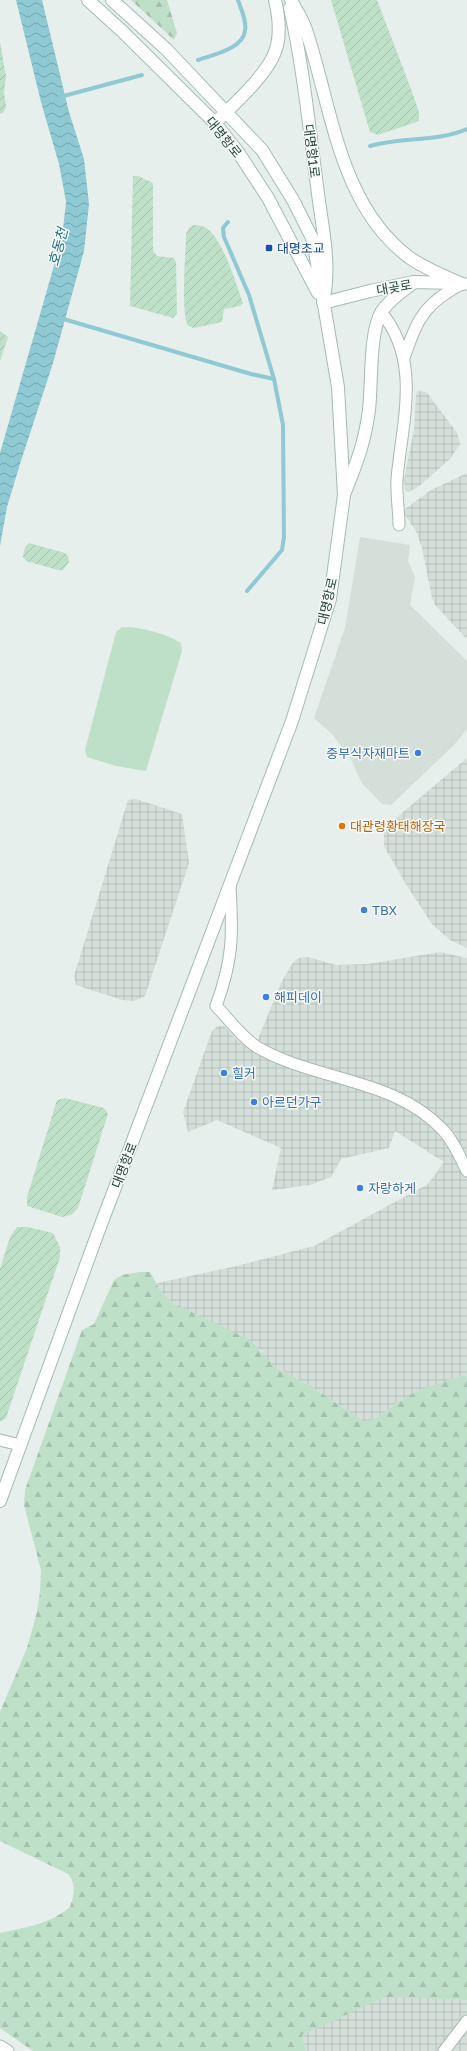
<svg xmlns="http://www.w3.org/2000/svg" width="467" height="2051" viewBox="0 0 467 2051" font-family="'Golos Text','Noto Sans KR',sans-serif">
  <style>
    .built { fill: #d4dfda }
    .industrial { fill: url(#industrial-grid) }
    .grass { fill: #bfe0c8 }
    .forest { fill: url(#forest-firs) }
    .garden { fill: url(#garden-furrows) }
    .water { fill: url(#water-waves) }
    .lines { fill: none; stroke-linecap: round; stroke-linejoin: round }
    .stream { stroke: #8ec9d4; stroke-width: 4 }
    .street-casing { stroke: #a8b8b2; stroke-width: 13 }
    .secondary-casing { stroke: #a4bbb3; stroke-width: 14 }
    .street { stroke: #fff; stroke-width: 11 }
    .secondary { stroke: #fff; stroke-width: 12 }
    .transit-dot { fill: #1a4fb4; stroke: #f7fbf9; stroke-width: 1.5 }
    .shop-dot { fill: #3f7fe0; stroke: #f7fbf9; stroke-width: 1.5 }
    .food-dot { fill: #e8710a; stroke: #f7fbf9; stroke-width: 1.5 }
    .labels { text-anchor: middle; stroke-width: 3; stroke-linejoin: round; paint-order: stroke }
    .street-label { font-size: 13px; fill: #24423a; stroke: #f7fbf9 }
    .transit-label { font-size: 13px; fill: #164399; stroke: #f7fbf9; text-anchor: start }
    .shop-label { font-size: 13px; fill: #366cbe; stroke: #f7fbf9; text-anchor: start }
    .food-label { font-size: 13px; fill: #c56008; stroke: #f7fbf9; text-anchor: start }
    .water-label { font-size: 14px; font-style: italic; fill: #1c6f80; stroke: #f7fbf9 }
  </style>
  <defs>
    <pattern id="industrial-grid" width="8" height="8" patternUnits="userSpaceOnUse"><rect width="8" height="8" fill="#d4dfda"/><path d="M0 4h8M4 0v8" fill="none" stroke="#b6c1bc"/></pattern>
    <pattern id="forest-firs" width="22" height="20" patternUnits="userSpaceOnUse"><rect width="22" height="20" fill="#bfe0c8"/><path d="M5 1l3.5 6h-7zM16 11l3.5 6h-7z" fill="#a4c1ad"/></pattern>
    <pattern id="garden-furrows" width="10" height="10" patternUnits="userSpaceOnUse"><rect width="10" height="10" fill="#bfe0c8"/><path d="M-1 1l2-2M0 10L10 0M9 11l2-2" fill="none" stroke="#a4c1ad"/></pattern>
    <pattern id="water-waves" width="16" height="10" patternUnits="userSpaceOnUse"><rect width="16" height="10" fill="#8ec9d4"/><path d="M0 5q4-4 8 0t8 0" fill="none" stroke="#74a5ad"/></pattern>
  </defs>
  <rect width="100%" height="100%" fill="#e6efeb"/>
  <polygon class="built" points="360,537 410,545 408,561 415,577 410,605 467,661 467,729 454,745 391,805 382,804 361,782 352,761 342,747 332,734 314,718 345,628"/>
  <g class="industrial">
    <polygon points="418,391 426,392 431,398 457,433 460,444 450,459 418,487 408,492 405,490 404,480 414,429 416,394"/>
    <polygon points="467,473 467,639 435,605 432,598 422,548 416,531 405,515 405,509 431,490"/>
    <polygon points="467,758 467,948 450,940 432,924 407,886 384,846 384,833 389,824"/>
    <polygon points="136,799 182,814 189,863 145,996 134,1001 122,1000 76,985 74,976 128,800"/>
    <polygon points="440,952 467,958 467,1376 461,1376 416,1392 399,1401 376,1419 370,1422 363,1421 312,1387 275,1367 267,1361 261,1350 175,1304 162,1293 157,1283 237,1266 314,1246 428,1184 444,1162 395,1131 389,1148 341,1159 331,1177 310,1185 272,1190 281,1148 217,1120 188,1132 183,1112 212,1031 218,1026 224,1026 239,1042 250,1050 258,1039 281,983 292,964 298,958 308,957 336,965 368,964"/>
    <polygon points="396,1996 467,2000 467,2051 306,2051 302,2035 371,2002 385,1997"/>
  </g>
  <path class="grass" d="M122 627C142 627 164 633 181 643L182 651 146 771 116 766 87 757 85 750 116 632Z"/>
  <g class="forest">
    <polygon points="131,0 167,0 177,33 174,40"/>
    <path d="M140 1272H150L162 1293 175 1304 244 1337 254 1344 275 1367 312 1387 363 1421C377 1422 387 1409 398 1402 417 1389 440 1383 461 1376H467V2000L385 1997 302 2035 306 2051H33L0 2028V1933C25 1927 49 1925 70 1907 74 1895 77 1885 68 1874L0 1841V1712L27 1648 37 1612 40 1592 41 1570 24 1505 25 1490 82 1330 94 1324 114 1280 122 1275Z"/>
  </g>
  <g class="garden">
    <polygon points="331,0 377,0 411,89 419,112 419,121 378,135 370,132"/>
    <polygon points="0,41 6,77 4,93 6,106 4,112 0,114"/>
    <polygon points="133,176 138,176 153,183 153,251 157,256 174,258 176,263 177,313 173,318 130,306"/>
    <path d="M193 225C198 225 204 226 208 229 225 244 235 282 243 303L240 306 224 309 222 322 194 328 188 326C180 307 186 256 186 234L189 228Z"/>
    <polygon points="0,331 8,337 0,361"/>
    <path d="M29 543 65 553 68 556 69 562 63 570H58L26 561 23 557C24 551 24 547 29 543Z"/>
    <polygon points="65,1098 104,1108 108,1114 78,1208 71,1215 62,1217 27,1206 27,1197 57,1100"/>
    <polygon points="17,1227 28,1227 53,1233 60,1247 60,1257 6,1418 0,1422 0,1269 10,1237"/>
  </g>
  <polygon class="water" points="16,0 42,0 69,112 84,159 89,204 84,251 53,363 20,464 7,507 0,546 0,453 62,238 66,202 59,164 41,102"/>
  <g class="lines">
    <g class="stream">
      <path d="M198 60C212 55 243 49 245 31 247 21 241 9 238 0"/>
      <polyline points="60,97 142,75"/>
      <path d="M370 146C402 137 436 142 467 129"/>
      <polyline points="228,222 223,228 224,237 249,295 274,379"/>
      <polyline points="60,318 251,374 274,379 283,425 284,537 282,550 247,591"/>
    </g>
    <g class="street-casing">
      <g id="street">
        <path d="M381 312C422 361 402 422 397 479 396 494 399 510 399 525"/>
        <path d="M404 358C414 329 420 309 448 292 453 289 459 284 465 284"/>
        <path d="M230 887C233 935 233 960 216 1006 229 1019 241 1037 257 1047 315 1081 394 1078 442 1129 453 1140 460 1157 467 1171"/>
        <polyline points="0,1440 20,1445"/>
        <polyline points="0,2046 8,2051"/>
        <polyline points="444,2051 467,2021"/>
      </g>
    </g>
    <g class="secondary-casing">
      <g id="secondary">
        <polyline points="88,0 122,31 215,123 238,152 268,198 318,293"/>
        <path d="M291 0C296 10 303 20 306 30 332 107 339 206 410 258 426 269 444 276 462 284"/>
        <path d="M290 8C303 66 309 126 317 186 321 221 330 257 325 292"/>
        <path d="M215 123C232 106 267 75 275 52 281 36 279 17 275 0"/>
        <polyline points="323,303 370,291 414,282 455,283"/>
        <path d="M345 492C357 463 365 441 369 410 372 385 369 331 382 311 390 299 403 291 414 282"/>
        <polyline points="0,1501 97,1235 292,721 330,599 344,495 338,387 313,240 293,200 262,150 166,49 112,0"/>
      </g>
    </g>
    <use href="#street" class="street"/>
    <use href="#secondary" class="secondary"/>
  </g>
  <rect class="transit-dot" x="265" y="244" width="8" height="8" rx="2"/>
  <g class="shop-dot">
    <circle cx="418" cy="753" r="4"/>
    <circle cx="364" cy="910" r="4"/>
    <circle cx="266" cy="997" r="4"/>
    <circle cx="224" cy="1073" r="4"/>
    <circle cx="254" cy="1102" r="4"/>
    <circle cx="360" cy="1188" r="4"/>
  </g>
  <circle class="food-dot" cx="342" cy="826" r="4"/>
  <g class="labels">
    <g class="street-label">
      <text transform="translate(224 137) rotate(51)" y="5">대명항로</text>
      <text transform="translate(312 151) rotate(83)" y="5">대명항1로</text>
      <text transform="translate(394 287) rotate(-10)" y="5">대곶로</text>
      <text transform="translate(327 601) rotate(-77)" y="5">대명항로</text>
      <text transform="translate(124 1165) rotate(-69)" y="5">대명항로</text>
    </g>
    <g class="transit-label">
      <text x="277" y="253">대명초교</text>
    </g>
    <g class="shop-label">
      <text x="410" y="758" text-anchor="end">중부식자재마트</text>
      <text x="372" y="915">TBX</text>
      <text x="274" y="1002">해피데이</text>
      <text x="232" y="1078">힐커</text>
      <text x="262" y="1107">아르던가구</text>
      <text x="368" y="1193">자랑하게</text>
    </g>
    <g class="food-label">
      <text x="350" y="831">대관령황태해장국</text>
    </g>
    <g class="water-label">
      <text transform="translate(58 247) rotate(-75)" y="5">호동천</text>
    </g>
  </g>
</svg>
